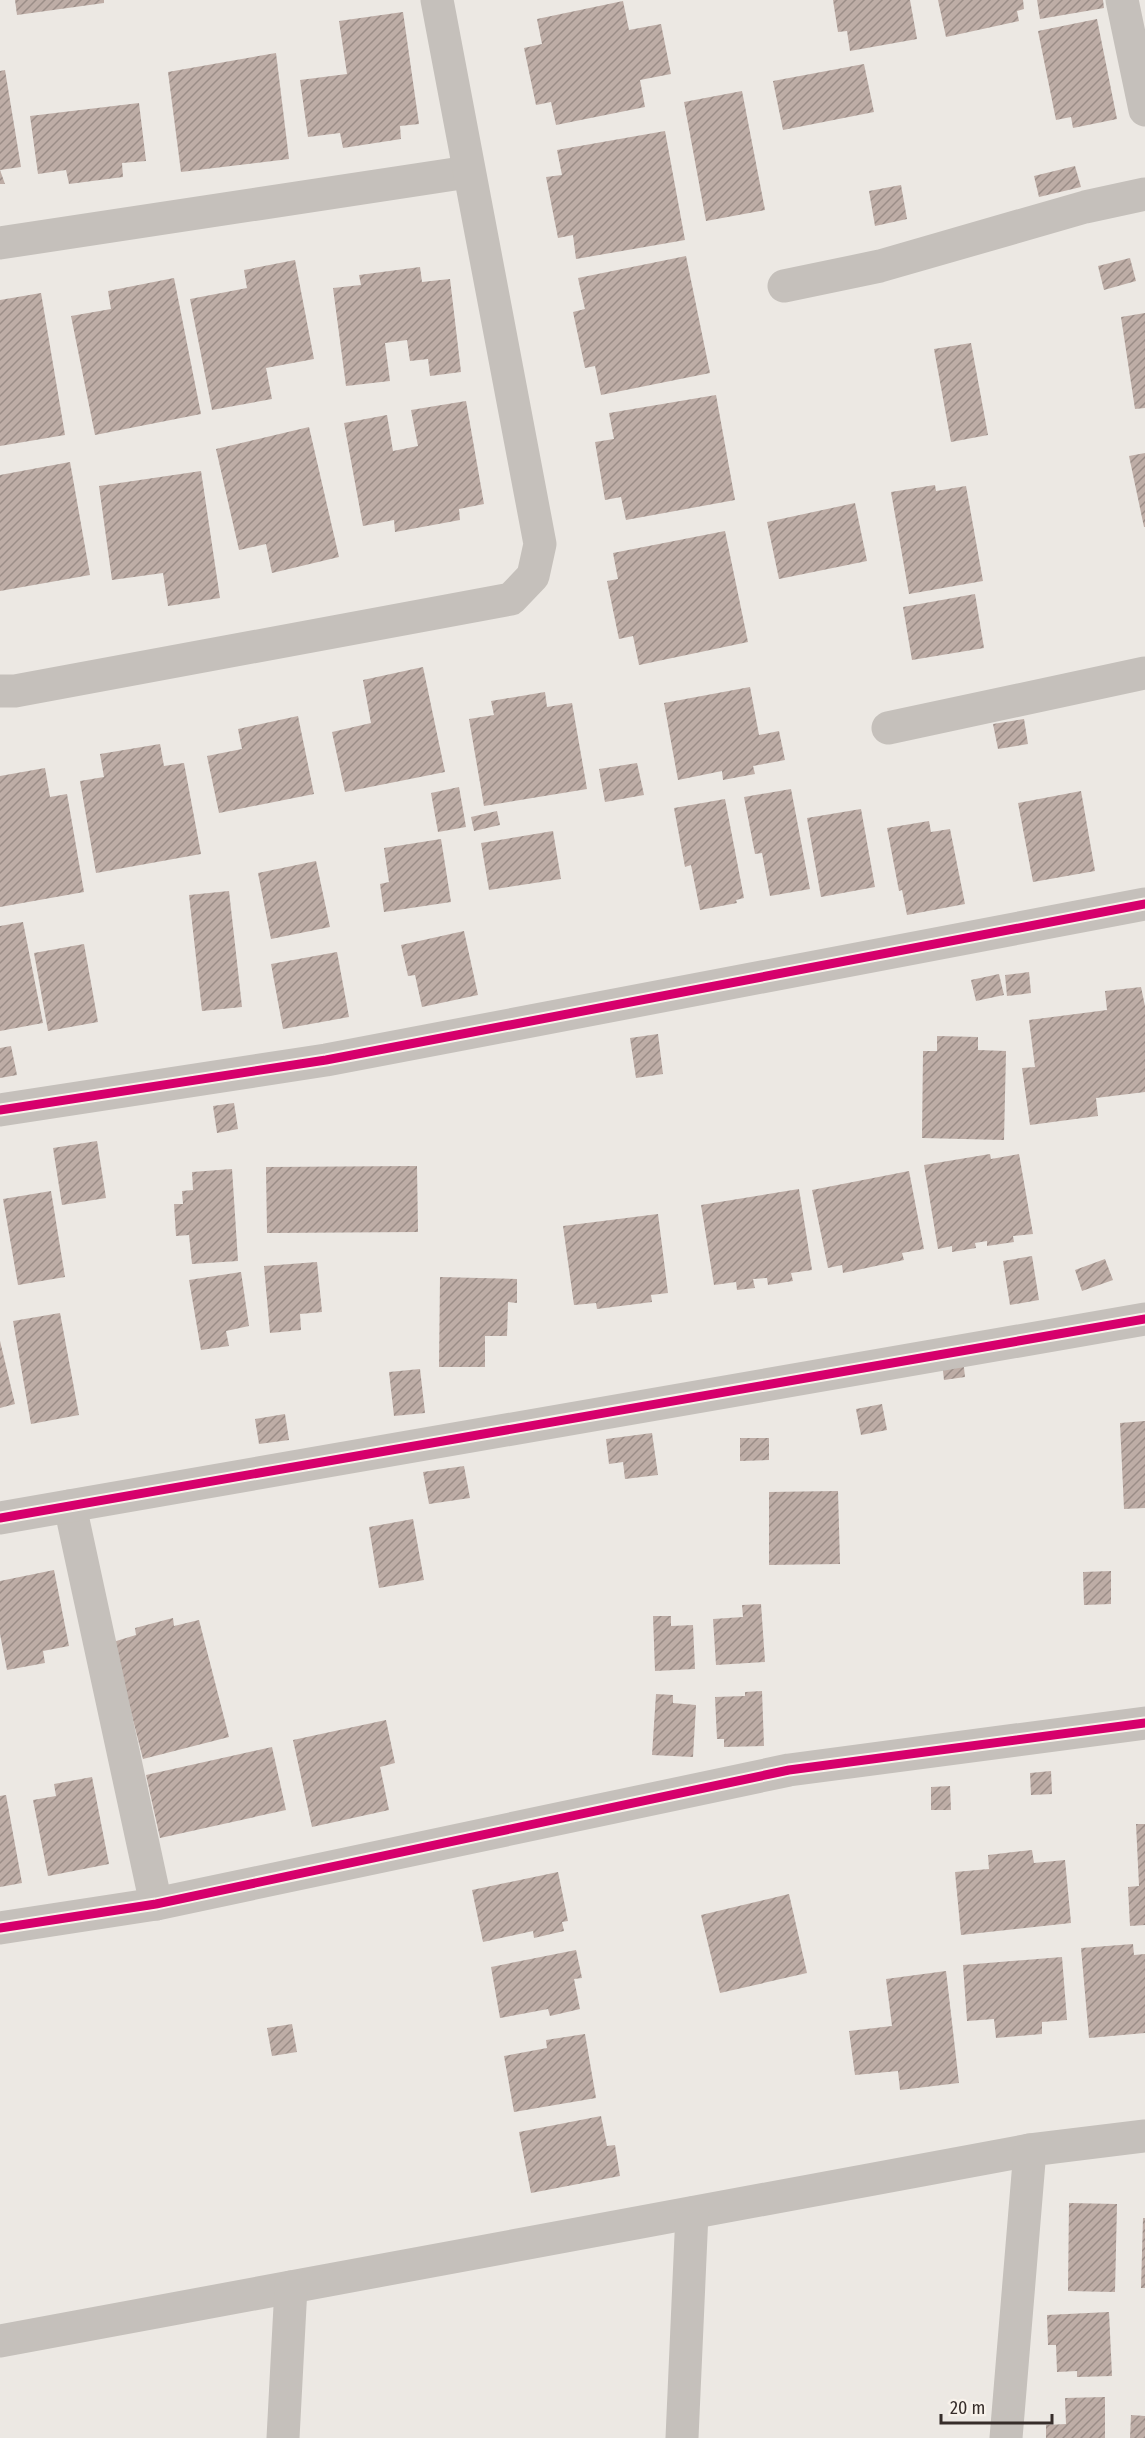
<svg xmlns="http://www.w3.org/2000/svg" width="1145" height="2438" viewBox="0 0 1145 2438" font-family="'Fira Sans Condensed',sans-serif">
  <style>
    .building { fill: url(#building-hatch) }
    .lines { fill: none; stroke-linecap: round; stroke-linejoin: round }
    .minor { stroke: #c5c0bb; stroke-width: 33 }
    .cycleway-casing { stroke: #f8f2eb; stroke-width: 13 }
    .cycleway { stroke: #d6006c; stroke-width: 9 }
  </style>
  <defs>
    <pattern id="building-hatch" width="6" height="6" patternUnits="userSpaceOnUse" patternTransform="scale(1.5)"><rect width="6" height="6" fill="#beada6"/><path d="M-1 1l2-2M0 6l6-6M5 7l2-2" fill="none" stroke="#9b8d87"/></pattern>
  </defs>
  <rect width="100%" height="100%" fill="#ece8e3"/>
  <g class="building">
    <polygon points="15,0 104,0 104,3 17,15"/>
    <polygon points="833,0 910,0 917,39 850,51 847,31 838,32"/>
    <polygon points="938,0 1023,0 1024,9 1017,11 1019,21 946,37"/>
    <polygon points="1037,0 1103,0 1104,8 1040,19"/>
    <polygon points="623,1 629,30 661,24 671,74 640,80 645,107 556,125 551,102 536,105 524,48 542,44 537,19"/>
    <polygon points="403,12 419,124 400,126 401,139 343,148 340,133 308,137 300,80 347,74 339,21"/>
    <polygon points="1097,19 1117,119 1073,128 1071,117 1056,120 1038,31"/>
    <polygon points="276,53 289,159 181,172 168,72"/>
    <polygon points="864,64 874,112 783,130 773,81"/>
    <polygon points="5,70 21,167 0,170 0,71"/>
    <polygon points="742,91 765,210 706,221 684,102"/>
    <polygon points="139,103 146,161 122,163 123,177 69,184 66,170 38,174 30,116"/>
    <polygon points="665,131 685,240 576,259 573,235 558,238 546,177 562,175 557,150"/>
    <polygon points="1075,166 1081,187 1039,197 1034,176"/>
    <polygon points="0,170 5,184 0,184"/>
    <polygon points="901,185 907,219 875,226 869,191"/>
    <polygon points="686,256 710,373 601,395 595,366 585,368 573,312 585,309 578,278"/>
    <polygon points="1130,258 1136,281 1104,290 1098,266"/>
    <polygon points="295,260 314,359 266,368 272,399 212,410 190,299 247,288 244,270"/>
    <polygon points="420,267 422,282 450,279 461,372 430,376 428,359 410,361 407,340 385,343 390,381 346,386 333,288 361,285 359,275"/>
    <polygon points="174,278 201,414 95,435 71,316 111,309 108,291"/>
    <polygon points="41,293 65,435 0,446 0,300"/>
    <polygon points="1145,313 1145,408 1135,409 1121,317"/>
    <polygon points="971,343 988,435 951,442 934,349"/>
    <polygon points="716,395 735,500 626,520 621,497 605,500 595,442 614,439 609,413"/>
    <polygon points="466,401 484,504 459,509 460,520 395,532 394,520 363,526 344,423 387,415 393,451 418,446 411,410"/>
    <polygon points="309,427 339,557 272,573 266,544 239,550 216,449"/>
    <polygon points="1145,453 1145,527 1144,527 1129,456"/>
    <polygon points="70,462 90,575 0,591 0,475"/>
    <polygon points="201,471 220,598 168,606 163,573 112,580 99,486"/>
    <polygon points="935,485 936,491 966,486 983,581 909,594 891,492"/>
    <polygon points="855,503 867,561 779,579 767,522"/>
    <polygon points="725,531 748,642 639,665 633,636 619,639 607,581 618,579 613,553"/>
    <polygon points="975,594 984,648 912,660 903,607"/>
    <polygon points="423,667 445,772 345,792 332,732 371,723 363,680"/>
    <polygon points="750,687 759,735 779,731 785,760 753,766 755,774 723,780 722,771 678,780 664,703"/>
    <polygon points="545,692 547,707 572,703 587,789 484,806 469,719 494,715 491,701"/>
    <polygon points="298,716 314,794 219,813 207,756 242,749 238,729"/>
    <polygon points="1024,719 1028,744 998,749 993,724"/>
    <polygon points="160,744 164,766 184,763 201,854 96,873 80,781 104,777 100,754"/>
    <polygon points="637,763 644,795 605,802 599,769"/>
    <polygon points="45,768 50,797 67,794 84,892 0,907 0,776"/>
    <polygon points="459,787 466,827 438,832 431,793"/>
    <polygon points="791,789 810,889 770,896 762,853 755,854 744,797"/>
    <polygon points="1081,791 1095,871 1033,882 1018,803"/>
    <polygon points="725,799 744,898 736,900 737,903 700,910 691,865 685,867 674,808"/>
    <polygon points="861,809 875,887 821,897 807,818"/>
    <polygon points="497,811 500,825 474,831 471,817"/>
    <polygon points="929,821 931,832 950,829 965,904 907,915 902,890 899,891 887,828"/>
    <polygon points="553,831 561,879 489,890 481,843"/>
    <polygon points="441,839 451,902 384,912 380,884 389,882 384,848"/>
    <polygon points="316,861 330,927 271,939 258,873"/>
    <polygon points="229,891 242,1007 202,1011 189,895"/>
    <polygon points="23,922 43,1023 0,1031 0,926"/>
    <polygon points="464,931 478,995 422,1007 415,975 408,976 401,945"/>
    <polygon points="84,944 98,1022 48,1031 34,953"/>
    <polygon points="337,952 349,1017 283,1029 271,964"/>
    <polygon points="1029,972 1031,993 1007,996 1005,975"/>
    <polygon points="999,974 1004,995 976,1001 971,980"/>
    <polygon points="1141,987 1145,1006 1145,1092 1096,1098 1098,1116 1030,1125 1022,1068 1035,1067 1029,1020 1107,1010 1105,991"/>
    <polygon points="658,1034 663,1074 636,1078 630,1038"/>
    <polygon points="937,1036 978,1037 978,1050 1006,1051 1004,1140 922,1138 923,1051 937,1051"/>
    <polygon points="11,1046 17,1075 0,1078 0,1048"/>
    <polygon points="234,1103 238,1129 217,1133 213,1106"/>
    <polygon points="97,1141 106,1198 62,1205 53,1148"/>
    <polygon points="990,1154 991,1159 1019,1154 1033,1234 1013,1236 1014,1242 987,1246 987,1241 975,1243 976,1248 952,1252 952,1246 938,1249 924,1165"/>
    <polygon points="417,1166 418,1232 267,1233 266,1167"/>
    <polygon points="232,1169 238,1261 192,1264 189,1235 176,1236 174,1204 183,1204 182,1191 193,1190 192,1172"/>
    <polygon points="909,1171 924,1249 902,1253 904,1260 843,1273 842,1265 828,1268 812,1190"/>
    <polygon points="799,1189 812,1270 791,1273 793,1281 768,1285 767,1278 753,1279 755,1288 737,1290 736,1282 714,1285 701,1205"/>
    <polygon points="51,1191 65,1277 18,1285 3,1199"/>
    <polygon points="658,1214 668,1293 651,1295 652,1302 597,1309 596,1303 574,1305 563,1226"/>
    <polygon points="1032,1256 1039,1300 1010,1305 1003,1261"/>
    <polygon points="1105,1259 1113,1280 1082,1291 1075,1270"/>
    <polygon points="317,1262 322,1312 300,1314 301,1330 270,1333 264,1266"/>
    <polygon points="241,1272 249,1326 226,1331 229,1346 201,1350 189,1280"/>
    <polygon points="440,1277 517,1279 517,1303 508,1302 507,1336 485,1336 485,1367 439,1367"/>
    <polygon points="60,1313 79,1415 31,1424 13,1321"/>
    <polygon points="0,1341 15,1404 0,1408"/>
    <polygon points="963,1359 965,1377 944,1380 942,1362"/>
    <polygon points="420,1369 425,1413 394,1416 389,1372"/>
    <polygon points="882,1404 887,1430 861,1435 856,1409"/>
    <polygon points="285,1414 289,1440 259,1444 255,1419"/>
    <polygon points="1145,1421 1145,1508 1124,1509 1120,1423"/>
    <polygon points="652,1433 658,1475 625,1479 623,1462 609,1464 606,1439"/>
    <polygon points="740,1438 769,1438 769,1460 740,1461"/>
    <polygon points="464,1466 470,1498 429,1504 423,1472"/>
    <polygon points="838,1491 840,1564 769,1565 769,1492"/>
    <polygon points="413,1519 424,1580 379,1588 369,1527"/>
    <polygon points="54,1570 69,1646 43,1651 45,1663 7,1670 0,1634 0,1581"/>
    <polygon points="1111,1571 1111,1604 1084,1605 1083,1572"/>
    <polygon points="761,1604 765,1662 716,1665 713,1619 743,1617 742,1605"/>
    <polygon points="653,1616 671,1616 671,1626 693,1625 695,1669 655,1671"/>
    <polygon points="173,1618 174,1626 199,1620 229,1737 143,1759 113,1642 136,1635 135,1628"/>
    <polygon points="762,1691 764,1746 724,1747 724,1739 717,1739 715,1697 745,1696 745,1692"/>
    <polygon points="656,1694 673,1695 673,1703 696,1705 693,1757 652,1755"/>
    <polygon points="386,1720 395,1763 380,1767 389,1810 312,1827 293,1740"/>
    <polygon points="272,1747 286,1810 160,1838 146,1775"/>
    <polygon points="1051,1771 1052,1794 1031,1795 1030,1773"/>
    <polygon points="92,1777 109,1864 48,1876 33,1800 56,1796 54,1784"/>
    <polygon points="950,1786 951,1810 931,1810 931,1787"/>
    <polygon points="6,1795 22,1883 0,1887 0,1796"/>
    <polygon points="1136,1824 1145,1824 1145,1925 1130,1926 1128,1887 1139,1886"/>
    <polygon points="1032,1850 1034,1863 1065,1860 1071,1923 961,1935 955,1872 989,1869 988,1855"/>
    <polygon points="558,1872 568,1921 562,1922 564,1931 534,1938 533,1931 483,1942 472,1890"/>
    <polygon points="789,1894 807,1973 720,1993 701,1915"/>
    <polygon points="1133,1944 1134,1955 1145,1954 1145,2033 1089,2038 1081,1948"/>
    <polygon points="576,1950 582,1978 574,1979 580,2009 550,2016 548,2009 500,2018 491,1967"/>
    <polygon points="1062,1957 1067,2020 1042,2022 1042,2034 996,2038 994,2019 967,2021 963,1965"/>
    <polygon points="946,1971 959,2083 900,2090 898,2071 855,2075 849,2031 892,2026 886,1979"/>
    <polygon points="292,2024 297,2052 272,2056 267,2028"/>
    <polygon points="585,2034 596,2098 514,2112 504,2056 547,2048 546,2040"/>
    <polygon points="601,2116 607,2146 615,2145 620,2176 531,2193 519,2132"/>
    <polygon points="1069,2203 1117,2204 1115,2292 1068,2291"/>
    <polygon points="1143,2218 1145,2218 1145,2288 1141,2288"/>
    <polygon points="1109,2312 1112,2376 1077,2377 1077,2371 1057,2372 1056,2345 1048,2345 1047,2315"/>
    <polygon points="1105,2397 1105,2438 1046,2438 1046,2425 1066,2424 1065,2398"/>
    <polygon points="1131,2415 1145,2416 1145,2438 1130,2438"/>
  </g>
  <g class="lines">
    <g class="minor">
      <polyline points="1122,0 1145,110"/>
      <polyline points="0,243 468,172"/>
      <polyline points="784,286 880,266 1085,207 1145,194"/>
      <polyline points="0,691 15,691 511,599 533,576 540,544 437,0"/>
      <polyline points="888,728 1145,673"/>
      <polyline points="0,1110 326,1060 1145,904"/>
      <polyline points="70,1506 156,1904"/>
      <polyline points="0,1518 1145,1319"/>
      <polyline points="0,1928 156,1904 789,1770 1145,1723"/>
      <polyline points="0,2341 1030,2150"/>
      <polyline points="283,2438 291,2287"/>
      <polyline points="682,2438 692,2213"/>
      <polyline points="1006,2438 1030,2150 1145,2136"/>
    </g>
    <g class="cycleway-casing">
      <g id="cycleway">
        <polyline points="0,1110 326,1060 1145,904"/>
        <polyline points="0,1518 1145,1319"/>
        <polyline points="0,1928 156,1904 789,1770 1145,1723"/>
      </g>
    </g>
    <use href="#cycleway" class="cycleway"/>
  </g>
  <path d="M941 2414v9h111v-9" fill="none" stroke="#362d2a" stroke-width="3"/>
  <text x="950" y="2414" font-size="18" fill="#362d2a" stroke="#f8f2eb" stroke-width="4.5" paint-order="stroke">20 m</text>
</svg>
